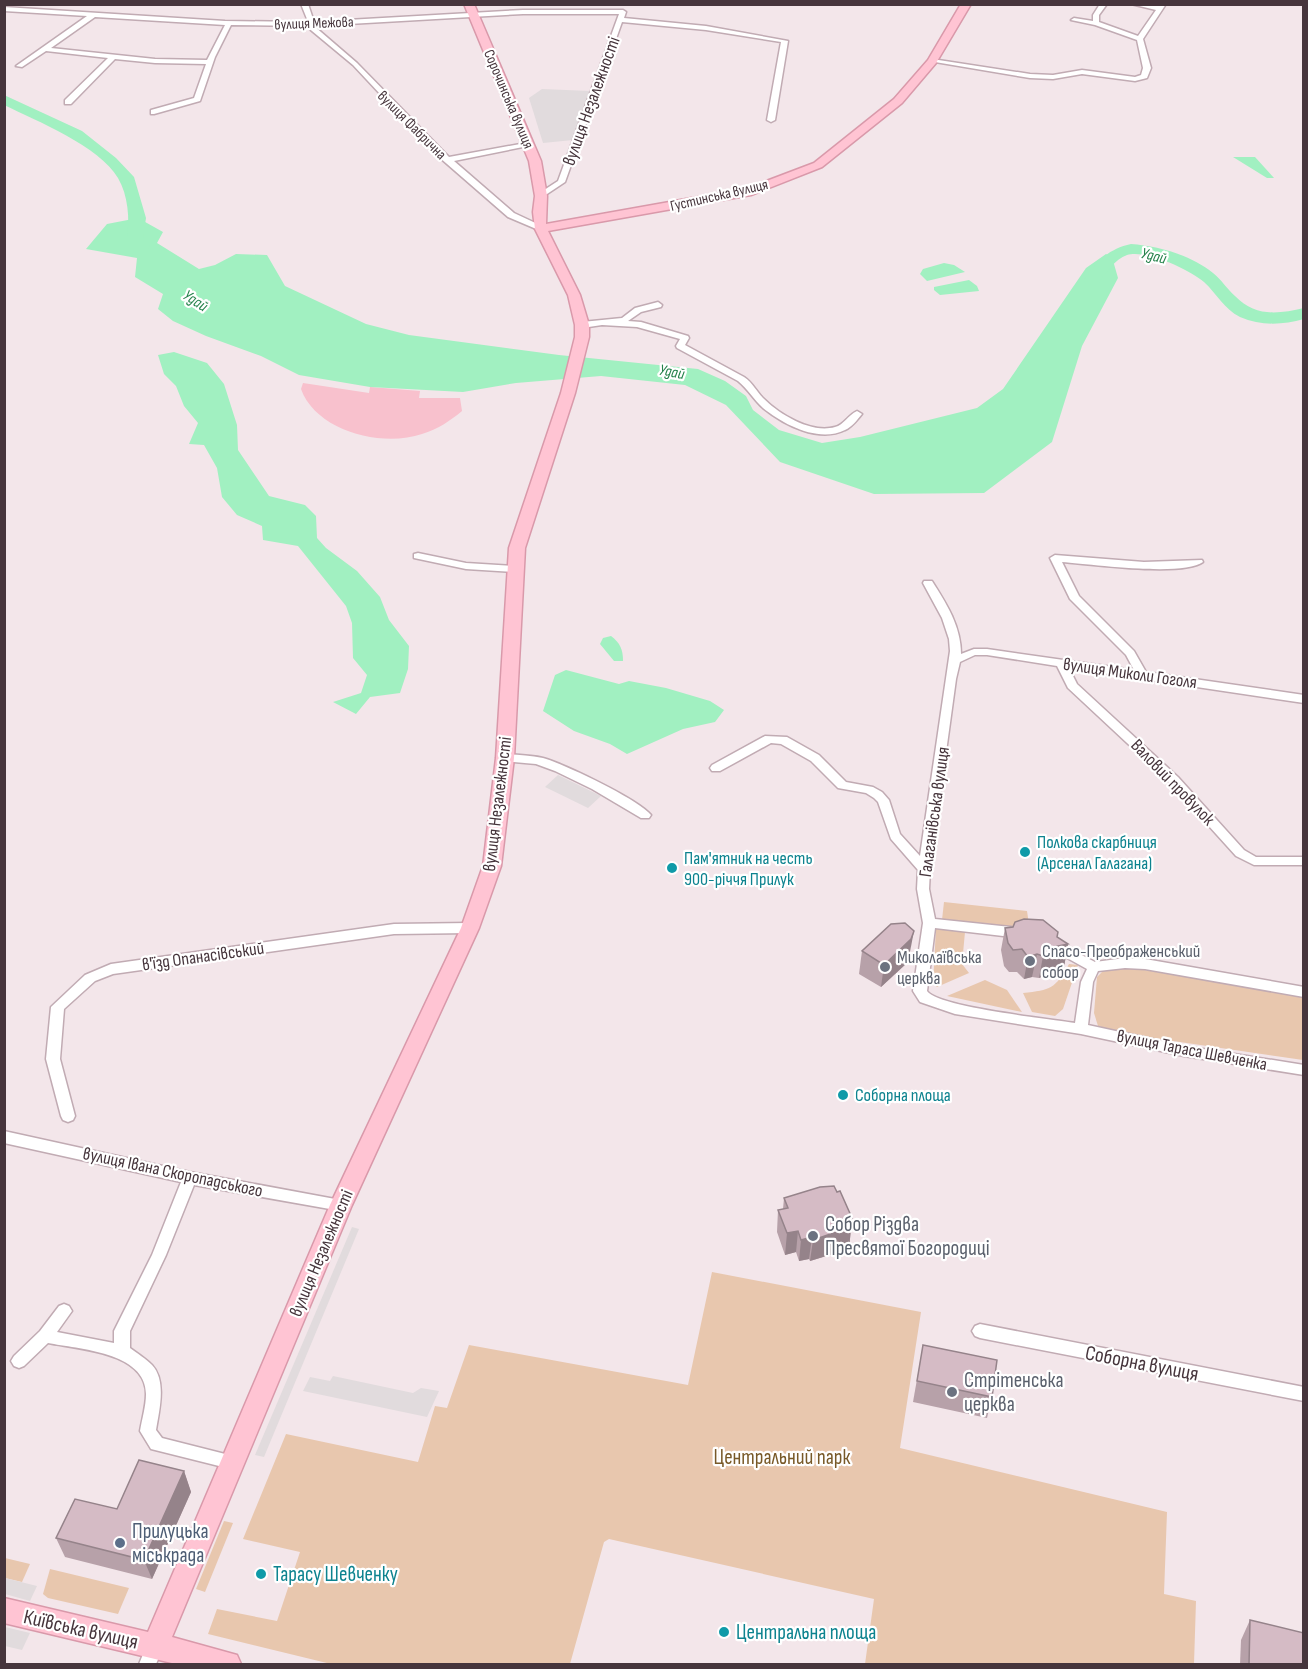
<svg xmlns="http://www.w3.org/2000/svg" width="1308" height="1669" viewBox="0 0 1308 1669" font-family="'Sofia Sans Condensed',sans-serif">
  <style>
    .green { fill: #e8c7ae }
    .sand { fill: #f8c1cd }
    .parking { fill: #e1dbdd }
    .water { fill: #a1f0c1 }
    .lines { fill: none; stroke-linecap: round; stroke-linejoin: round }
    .river { fill: #a1f0c1; fill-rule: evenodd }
    .street-casing { stroke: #c1abb3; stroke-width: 3 }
    .secondary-casing { stroke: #d999aa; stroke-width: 3 }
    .street { fill: #fff; fill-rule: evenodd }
    .secondary { fill: #ffc4d3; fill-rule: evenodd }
    .wall { fill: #b7a1a9 }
    .shaded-wall { fill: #95838a }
    .building { fill: #d5bbc5; stroke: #95838a; stroke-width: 1.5 }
    .culture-dot { fill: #0f9aa8; stroke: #fff; stroke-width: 2 }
    .worship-dot { fill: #6b7280; stroke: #fff; stroke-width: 2 }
    .service-dot { fill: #5c6f8a; stroke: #fff; stroke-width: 2 }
    .labels { text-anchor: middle; stroke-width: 4.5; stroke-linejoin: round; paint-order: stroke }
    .far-street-label { font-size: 15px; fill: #46353c; stroke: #fff }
    .far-water-label { font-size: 16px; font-style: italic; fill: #25824b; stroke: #fff }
    .street-label { font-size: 18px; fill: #46353c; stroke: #fff }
    .culture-label { font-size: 18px; fill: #0d838f; stroke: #fff; text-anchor: start }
    .worship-label { font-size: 18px; fill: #5b616d; stroke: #fff; text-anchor: start }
    .near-worship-label { font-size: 21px; fill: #5b616d; stroke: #fff; text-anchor: start }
    .near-street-label { font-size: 21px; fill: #46353c; stroke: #fff }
    .near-park-label { font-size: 21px; fill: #785928; stroke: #fff }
    .near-service-label { font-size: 21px; fill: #4e5e75; stroke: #fff; text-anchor: start }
    .near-culture-label { font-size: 21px; fill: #0d838f; stroke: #fff; text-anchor: start }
  </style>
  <rect width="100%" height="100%" fill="#f3e6ea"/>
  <g class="green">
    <polygon points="944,902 1027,911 1030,931 942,920"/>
    <polygon points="936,928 965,932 962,964 969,973 937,987 933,984"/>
    <path d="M1069 964 1078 965 1063 1009 1055 1016 1032 1012 1023 993C1051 990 1055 989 1069 964Z"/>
    <polygon points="1121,966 1303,997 1303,1060 1132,1035 1098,1026 1094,1013 1097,977 1106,968"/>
    <polygon points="985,980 1007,990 1022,1012 947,996"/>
    <polygon points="712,1272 921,1312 900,1448 1167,1512 1164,1594 1196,1601 1194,1664 865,1664 874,1599 609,1539 604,1542 570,1664 331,1664 208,1634 217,1609 277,1621 300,1552 243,1539 286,1434 418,1462 435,1406 447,1408 469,1345 688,1385"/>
    <polygon points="224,1521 233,1523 205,1592 196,1589"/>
    <polygon points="5,1558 30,1564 22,1582 5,1578"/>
    <polygon points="50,1569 129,1588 118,1614 48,1598 43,1594"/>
  </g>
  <path class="sand" d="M303 383 369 393 370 387 420 391 419 398H460L462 411C450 421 438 429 422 434 382 448 316 431 301 389Z"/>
  <g class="parking">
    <polygon points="542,89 590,91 573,140 543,143 529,98"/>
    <polygon points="558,775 601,796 588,808 545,787"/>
    <polygon points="352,1227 359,1229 264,1457 255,1455"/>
    <polygon points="333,1376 413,1393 421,1388 439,1391 427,1417 303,1391 310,1377 330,1381"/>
    <polygon points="5,1578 37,1586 30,1601 5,1594"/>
    <polygon points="5,1627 30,1633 22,1650 5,1646"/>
  </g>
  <g class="water">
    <polygon points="1233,157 1255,157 1274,178 1267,178"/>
    <polygon points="138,218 163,232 157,243 199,269 215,265 236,254 267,255 285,286 366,324 409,335 559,355 698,369 725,381 746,396 753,410 779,430 822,443 860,437 977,408 1003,389 1086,268 1106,254 1112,257 1118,278 1082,346 1052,442 984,493 874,494 780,462 726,405 685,385 601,376 516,383 463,392 370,387 299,375 261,356 206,336 173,321 158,309 163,294 135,277 137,258 86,249 107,224"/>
    <polygon points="944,263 954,265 965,272 927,281 920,274 923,269"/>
    <polygon points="969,280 977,286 979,291 940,295 934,290 934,287"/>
    <polygon points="174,352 207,363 224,384 237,425 238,450 269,496 305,505 316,516 317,538 326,548 357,571 380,597 389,620 409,646 408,669 400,693 370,697 356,714 333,702 361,693 367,675 353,658 352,623 346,606 298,546 263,540 262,526 237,515 222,497 217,468 204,445 189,444 198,423 184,406 176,386 164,374 158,355"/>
    <path d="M611 636C620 643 623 649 623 661H614L600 644 603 638Z"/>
    <polygon points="566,670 619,684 629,681 666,688 710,701 724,710 715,722 683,729 627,754 610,744 574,731 543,711 555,675"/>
  </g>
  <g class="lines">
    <g class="river">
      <path d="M4 95 82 131 116 158 134 177 146 218 143 237 150 246 148 249H136L127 237C130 219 128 195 118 178 99 146 37 121 4 105Z"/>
      <path d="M1131 244C1158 246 1191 255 1213 273 1221 279 1227 289 1235 296 1255 317 1278 314 1304 308V319C1282 325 1261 326 1240 317 1224 309 1217 294 1204 282 1190 270 1146 249 1127 255 1115 259 1105 274 1098 284H1086L1084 280C1096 262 1108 249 1131 244Z"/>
    </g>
    <g class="street-casing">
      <g id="street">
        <path d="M301 4H308L313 19 312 22 523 10H623L626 12 624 18 706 26 788 41 775 120 771 122 767 120 781 42 706 30 622 22 565 182 541 198H538V194L558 181 619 14H523L314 26 357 63 449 157 531 142V146H528L454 161 514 213 544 227V231H541L508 217 439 157 353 65 306 26 231 25 215 57 200 101 154 114H151V110L194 98 206 64 155 63 115 59 71 104H65V100L108 58 46 51 22 67 16 66 87 16 4 11V7L225 21 305 22 307 19ZM95 17 225 25 207 60 155 59 51 48Z"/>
        <polygon points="1100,4 1107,4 1099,15 1099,22 1138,36 1156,10 1131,4 1158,6 1159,4 1166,4 1143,39 1151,68 1147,78 1135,81 1082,74 1053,79 1030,78 929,61 932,59 1030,74 1053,75 1082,70 1135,77 1141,75 1143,68 1137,40 1095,25 1071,20 1074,18 1093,21 1093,15"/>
        <path d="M658 302 662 305 661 307 641 312 628 321 641 322 688 336 689 338 685 345 744 377C753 383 756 391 763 398 779 414 811 434 835 427 844 425 848 415 857 411L862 414C857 420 852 427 845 430 819 443 784 425 763 408 754 400 748 389 738 381L677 348 676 346 680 339 637 327 602 325 582 328 578 325 582 322 622 318 635 308Z"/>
        <polygon points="418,553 466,563 516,566 521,569 516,572 466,569 414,558 414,554"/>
        <path d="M1055 555 1144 562 1202 560 1203 562C1183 577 1090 564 1062 562L1079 596 1134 651 1146 672 1304 695V703L1069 668 1077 684 1178 777 1244 850 1256 857H1304V865H1254L1236 856 1170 783 1068 688 1057 666 987 655H975L960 662 956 679 930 869 929 889 935 919 1020 928 1024 930 1026 933 1024 936 1020 938 935 928 927 991C937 1007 1051 1019 1075 1023L1081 982 1087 969 1049 948 1047 945 1049 942 1053 940 1095 962 1125 958 1145 959 1304 987V997L1145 969 1125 968 1098 971 1093 982 1088 1025 1184 1046 1304 1065V1075L1184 1056 1081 1034 955 1014 920 1002 913 991 923 923 917 889 918 870 891 839 878 802 874 798 866 793 838 788 811 761 781 744 771 743 720 771H712L710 768 712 765 765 736 787 737 819 755 846 782 873 787 882 792 889 800 900 834 920 856 950 651 949 639 942 618 923 583 924 581H932C946 603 961 626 961 654L974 649H987L1134 670 1126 655 1070 599 1050 558Z"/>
        <path d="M505 754C518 755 530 755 543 758 564 764 638 799 651 815L649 818H641L592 789 555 771 536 764 501 761 499 758 501 755Z"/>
        <polygon points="470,923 474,925 476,928 474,931 470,933 394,934 113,974 95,981 64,1009 60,1059 75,1116 73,1120 68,1122 63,1120 61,1116 46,1059 51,1007 85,975 111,964 394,924"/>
        <path d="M4 1131 190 1172 346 1201 348 1205 346 1209 341 1211 194 1185 166 1255 130 1331V1348C137 1353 146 1359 152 1365 167 1381 159 1411 156 1430L162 1438 237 1457 239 1462 237 1467 231 1469 151 1449 140 1431C142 1419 146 1406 146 1394 146 1352 78 1349 48 1343L24 1366 19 1368 14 1366 11 1361 14 1356 40 1331 59 1306 64 1304 69 1306 72 1311 57 1332 114 1343V1331L152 1255 181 1182 4 1143Z"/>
        <polygon points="980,1324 1304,1387 1304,1401 980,1338 975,1336 972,1331 975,1326"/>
        <polygon points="155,1637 161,1640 164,1646 156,1664 139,1664 149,1640"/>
      </g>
    </g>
    <g class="secondary-casing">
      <polygon id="secondary" points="464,4 474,4 541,161 547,196 546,224 748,188 814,163 894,99 928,60 961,4 971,4 936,63 902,103 822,167 751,195 548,231 580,295 589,325 589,337 575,393 525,548 514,758 501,866 479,928 352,1205 172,1637 237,1655 241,1664 176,1664 4,1623 4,1598 148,1632 330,1205 461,928 483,866 496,758 509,548 561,393 575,337 575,325 568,295 535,229 533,212 535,196 529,161"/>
    </g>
    <use href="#street" class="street"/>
    <use href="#secondary" class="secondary"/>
  </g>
  <g class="wall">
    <polygon points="1005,928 1057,937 1068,944 1064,967 1050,969 1048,974 1039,978 1032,977 1024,979 1017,972 1009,972 1004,966 1001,950"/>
    <polygon points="862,951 910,953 908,962 881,987 859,974"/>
    <polygon points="837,1192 852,1218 849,1249 810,1261 809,1259 799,1261 796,1252 785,1255 777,1232 778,1210 783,1209 784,1198"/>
    <polygon points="923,1345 992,1397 987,1418 913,1402"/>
    <polygon points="184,1471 191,1492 152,1579 65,1557 56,1538 117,1509"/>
    <polygon points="1250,1620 1304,1665 1240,1665 1241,1640"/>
  </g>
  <g class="shaded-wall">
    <polygon points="914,931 908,962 881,987 884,965"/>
    <polygon points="1068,944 1064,967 1050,969 1048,974 1039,978 1043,956 1055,947"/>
    <polygon points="1037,954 1032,977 1024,979 1028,957"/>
    <polygon points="852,1218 849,1249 810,1261 813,1240 848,1219"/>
    <polygon points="798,1231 796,1252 785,1255 787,1233"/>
    <polygon points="812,1237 809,1259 799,1261 801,1240"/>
    <polygon points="184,1471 191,1492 152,1579 144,1560"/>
  </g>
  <g class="building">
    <polygon points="1024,919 1043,920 1058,932 1057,937 1068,944 1054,947 1053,952 1043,956 1037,954 1028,957 1022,949 1013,950 1008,943 1005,928 1013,927 1015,922"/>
    <polygon points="905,923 914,931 911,939 884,965 862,951 891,924"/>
    <polygon points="834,1186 837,1192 840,1191 852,1218 848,1219 851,1227 813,1240 812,1237 801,1240 798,1231 787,1233 778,1210 788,1208 784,1198 820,1187"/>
    <polygon points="923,1345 997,1360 992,1397 917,1381"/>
    <polygon points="139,1460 184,1471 144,1560 56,1538 75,1499 117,1509"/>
    <polygon points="1250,1620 1304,1633 1304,1665 1249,1665"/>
  </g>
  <g class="culture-dot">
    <circle cx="1025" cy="852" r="6"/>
    <circle cx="672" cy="868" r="6"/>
    <circle cx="843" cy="1095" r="6"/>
    <circle cx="261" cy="1574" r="6"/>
    <circle cx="724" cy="1632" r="6"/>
  </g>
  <g class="worship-dot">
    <circle cx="1030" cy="961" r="6"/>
    <circle cx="885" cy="967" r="6"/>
    <circle cx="813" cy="1236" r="6"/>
    <circle cx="952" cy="1392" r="6"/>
  </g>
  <circle class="service-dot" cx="120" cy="1543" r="6"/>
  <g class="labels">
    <g class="far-street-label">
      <text transform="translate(314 23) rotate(-2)" y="5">вулиця Межова</text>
      <text transform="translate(509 99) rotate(67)" y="5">Сорочинська вулиця</text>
      <text transform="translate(412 125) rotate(45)" y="5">вулиця Фабрична</text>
      <text transform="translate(719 195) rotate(-13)" y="5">Густинська вулиця</text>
    </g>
    <g class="far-water-label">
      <text transform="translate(1154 255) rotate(14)" y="6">Удай</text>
      <text transform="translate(196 300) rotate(33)" y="6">Удай</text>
      <text transform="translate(672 371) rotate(11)" y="6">Удай</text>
    </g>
    <g class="street-label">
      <text transform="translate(591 101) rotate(-70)" y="6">вулиця Незалежності</text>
      <text transform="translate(1130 673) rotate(8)" y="6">вулиця Миколи Гоголя</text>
      <text transform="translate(1173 782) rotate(46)" y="6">Валовий провулок</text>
      <text transform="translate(497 804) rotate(-83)" y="6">вулиця Незалежності</text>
      <text transform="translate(934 812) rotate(-82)" y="6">Галаганівська вулиця</text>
      <text transform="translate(203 956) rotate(-8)" y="6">в'їзд Опанасівський</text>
      <text transform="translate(1192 1050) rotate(11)" y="6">вулиця Тараса Шевченка</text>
      <text transform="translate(173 1172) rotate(12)" y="6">вулиця Івана Скоропадського</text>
      <text transform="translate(321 1253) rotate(-67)" y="6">вулиця Незалежності</text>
    </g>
    <g class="culture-label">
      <text x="1037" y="848">Полкова скарбниця<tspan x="1037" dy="21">(Арсенал Галагана)</tspan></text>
      <text x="684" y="864">Пам'ятник на честь<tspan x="684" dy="21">900-річчя Прилук</tspan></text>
      <text x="855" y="1101">Соборна площа</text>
    </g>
    <g class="worship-label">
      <text x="1042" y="957">Спасо-Преображенський<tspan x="1042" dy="21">собор</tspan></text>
      <text x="897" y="963">Миколаївська<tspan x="897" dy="21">церква</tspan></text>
    </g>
    <g class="near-worship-label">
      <text x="825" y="1231">Собор Різдва<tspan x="825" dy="24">Пресвятої Богородиці</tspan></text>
      <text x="964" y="1387">Стрітенська<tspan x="964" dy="24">церква</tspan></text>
    </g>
    <g class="near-street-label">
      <text transform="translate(1142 1363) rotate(11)" y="7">Соборна вулиця</text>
      <text transform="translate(81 1629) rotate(13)" y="7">Київська вулиця</text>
    </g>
    <g class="near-park-label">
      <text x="782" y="1464">Центральний парк</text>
    </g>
    <g class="near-service-label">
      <text x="132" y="1538">Прилуцька<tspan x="132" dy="24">міськрада</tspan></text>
    </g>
    <g class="near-culture-label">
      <text x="273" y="1581">Тарасу Шевченку</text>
      <text x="736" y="1639">Центральна площа</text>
    </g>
  </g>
  <rect width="1308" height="1669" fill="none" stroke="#46353c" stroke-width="12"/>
</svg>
